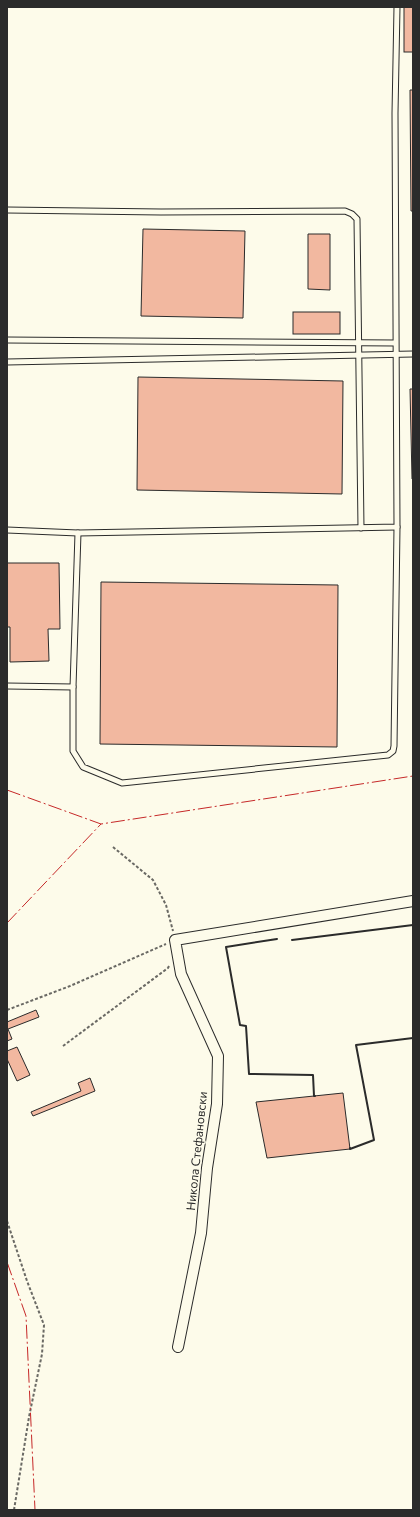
<svg xmlns="http://www.w3.org/2000/svg" width="420" height="1517" viewBox="0 0 420 1517" font-family="Commissioner,sans-serif">
  <style>
    .building { fill: #f2b8a0; stroke: #2b2b2b }
    .lines { fill: none; stroke-linecap: round; stroke-linejoin: round }
    .lane-casing { stroke: #2b2b2b; stroke-width: 7 }
    .street-casing { stroke: #2b2b2b; stroke-width: 12 }
    .path { stroke: #6a6964; stroke-width: 2; stroke-dasharray: 3 2; stroke-linecap: butt }
    .lane { stroke: #fdfbea; stroke-width: 5 }
    .street { stroke: #fdfbea; stroke-width: 10 }
    .wall { stroke: #2b2b2b; stroke-width: 2 }
    .power { stroke: #c62828; stroke-width: 1; stroke-dasharray: 14 3 2 3; stroke-linecap: butt }
    .labels { text-anchor: middle; stroke-width: 3; stroke-linejoin: round; paint-order: stroke }
    .street-label { font-size: 12px; fill: #2b2b2b; stroke: #fdfbea }
  </style>
  <rect width="100%" height="100%" fill="#fdfbea"/>
  <g class="building">
    <rect x="404" y="7" width="9" height="45"/>
    <polygon points="410,90 413,90 413,211 411,211"/>
    <polygon points="143,229 245,231 243,318 141,316"/>
    <polygon points="308,234 330,234 330,290 308,289"/>
    <rect x="293" y="312" width="47" height="22"/>
    <polygon points="138,377 343,381 342,494 137,490"/>
    <polygon points="410,389 413,389 413,479 412,479"/>
    <polygon points="7,563 59,563 60,629 48,629 49,661 10,662 10,627 7,627"/>
    <polygon points="101,582 338,585 337,747 100,744"/>
    <polygon points="36,1010 39,1017 8,1029 12,1039 7,1041 7,1022"/>
    <polygon points="17,1047 30,1075 17,1081 7,1059 7,1051"/>
    <polygon points="90,1078 95,1091 33,1116 31,1112 81,1091 78,1083"/>
    <polygon points="343,1093 350,1149 267,1158 256,1102"/>
  </g>
  <g class="lines">
    <g class="lane-casing">
      <g id="lane">
        <polyline points="7,210 161,212 345,211 352,214 357,219 361,528"/>
        <polyline points="7,340 395,343"/>
        <polyline points="7,362 413,354"/>
        <polyline points="7,530 78,533 397,527 395,113 397,7"/>
        <polyline points="78,533 73,687 73,751 83,767 122,783 388,755 393,751 394,746 397,527"/>
        <polyline points="7,686 73,687"/>
      </g>
    </g>
    <g class="street-casing">
      <polyline id="street" points="178,1347 201,1233 207,1168 217,1104 218,1056 181,974 175,940 413,901"/>
    </g>
    <g class="path">
      <polyline points="113,847 153,880 166,905 173,931"/>
      <polyline points="7,1010 70,986 166,944"/>
      <polyline points="63,1046 168,968 169,966"/>
      <polyline points="7,1221 27,1281 44,1325 42,1354 29,1417 14,1510"/>
    </g>
    <use href="#lane" class="lane"/>
    <use href="#street" class="street"/>
    <g class="wall">
      <polyline points="277,939 226,947 240,1025 246,1026 249,1074 313,1075 314,1096 315,1096"/>
      <polyline points="292,940 413,925"/>
      <polyline points="350,1148 350,1149 374,1140 356,1045 413,1038"/>
    </g>
    <g class="power">
      <polyline points="7,790 101,824 413,776"/>
      <polyline points="7,923 101,824"/>
      <polyline points="7,1262 26,1316 35,1510"/>
    </g>
  </g>
  <g class="labels">
    <g class="street-label">
      <text transform="translate(197 1151) rotate(-84)" y="4">Никола Стефановски</text>
    </g>
  </g>
  <rect width="420" height="1517" fill="none" stroke="#2b2b2b" stroke-width="16"/>
</svg>
